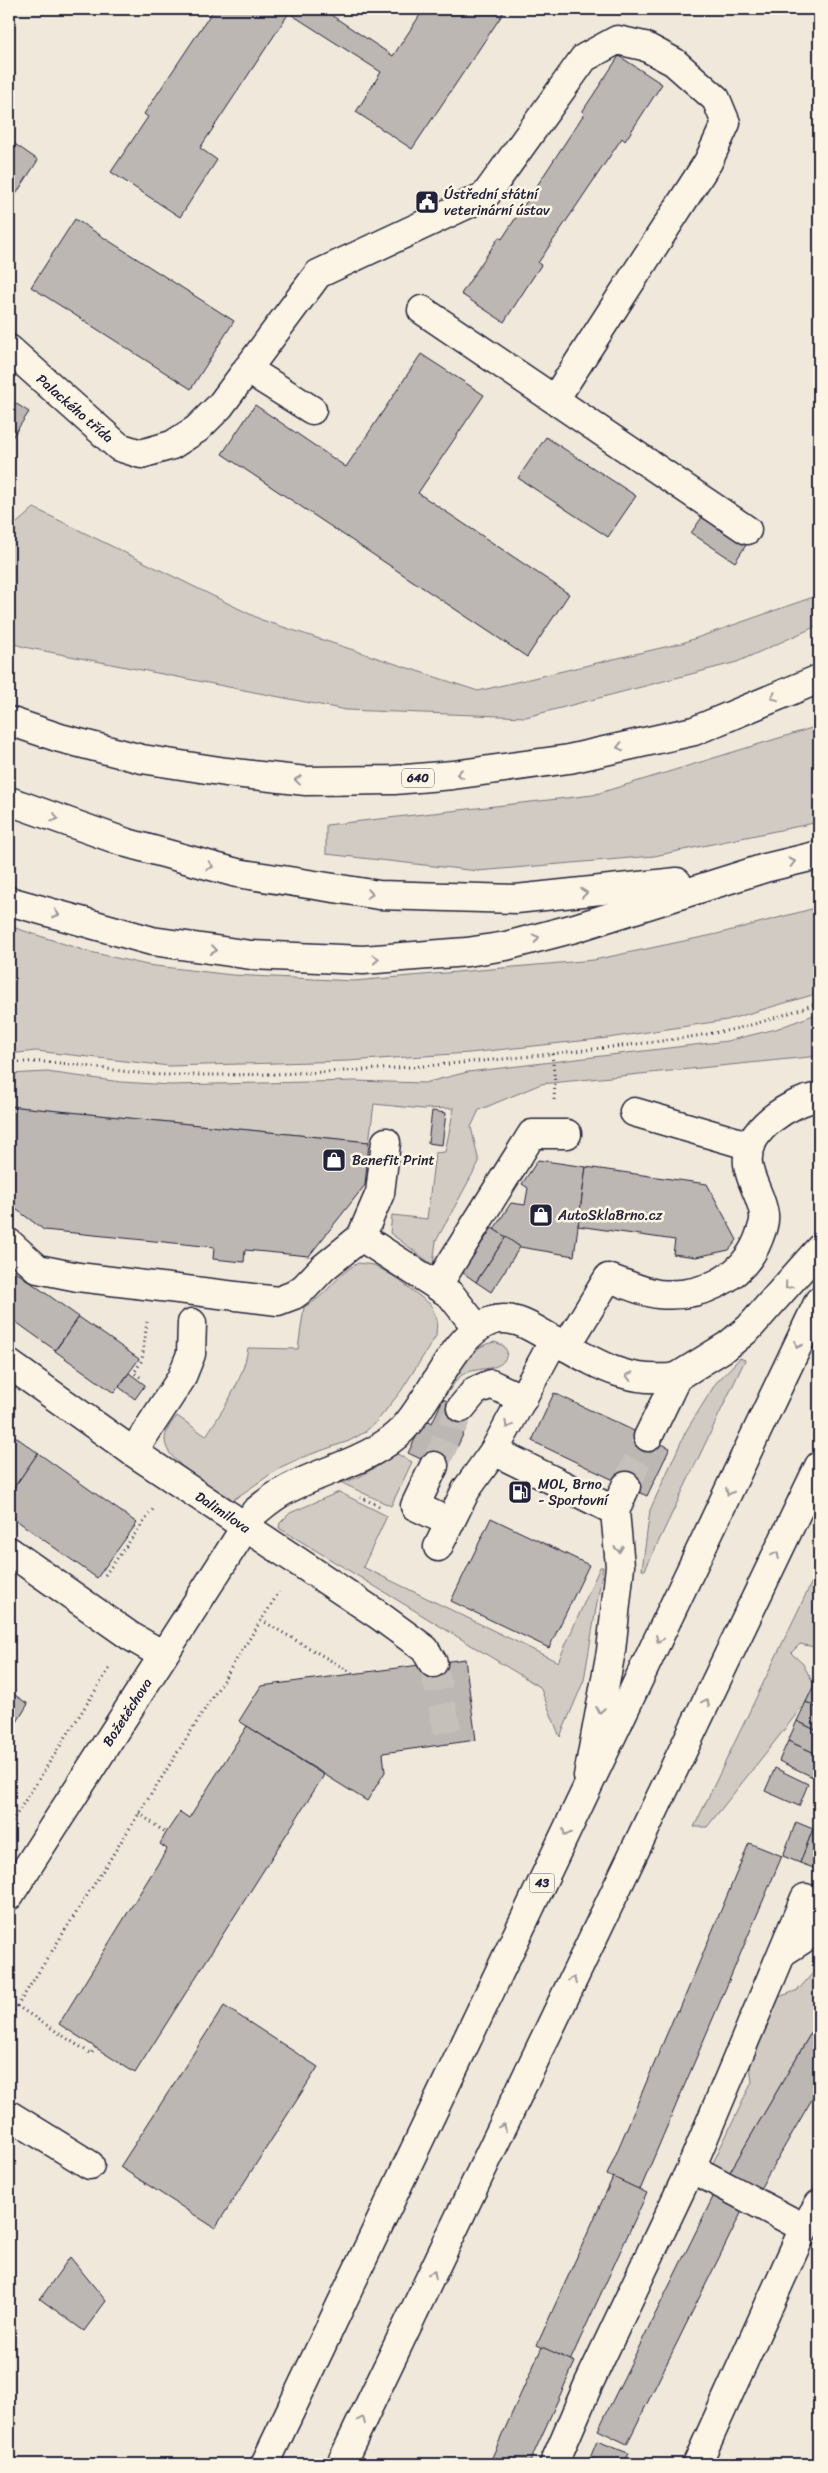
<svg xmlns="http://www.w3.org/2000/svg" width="828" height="2473" viewBox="0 0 828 2473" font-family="Sriracha,sans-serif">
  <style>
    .green { fill: #d1cbc3; stroke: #7a767f }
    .building { fill: #bcb7b3; stroke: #22223b }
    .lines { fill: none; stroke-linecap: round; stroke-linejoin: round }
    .minor-tunnel { stroke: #c6c0bb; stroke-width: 28; stroke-dasharray: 28 14; stroke-linecap: butt }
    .minor-casing { stroke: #22223b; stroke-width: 31 }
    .highway-casing { stroke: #22223b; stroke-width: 31 }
    .path { stroke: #22223b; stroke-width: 3; stroke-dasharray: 1 4; stroke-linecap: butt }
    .minor { stroke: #fcf5e5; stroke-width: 28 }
    .highway { stroke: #fcf5e5; stroke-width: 28 }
    .oneway { stroke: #9a9698 }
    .labels { text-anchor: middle; stroke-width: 5; stroke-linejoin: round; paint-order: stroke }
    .shield { fill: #fcf5e5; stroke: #63616e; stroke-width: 1 }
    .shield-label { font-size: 12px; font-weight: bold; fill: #22223b }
    .poi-label { font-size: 14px; fill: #22223b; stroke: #fcf5e5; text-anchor: start }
    .street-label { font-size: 14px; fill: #22223b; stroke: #fcf5e5 }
  </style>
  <rect width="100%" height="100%" fill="#efe8db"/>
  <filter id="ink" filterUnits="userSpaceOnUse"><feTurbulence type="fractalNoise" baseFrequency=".02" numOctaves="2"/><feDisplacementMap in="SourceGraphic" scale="10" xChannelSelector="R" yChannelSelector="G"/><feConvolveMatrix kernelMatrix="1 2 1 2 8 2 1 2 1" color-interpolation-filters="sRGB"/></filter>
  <g filter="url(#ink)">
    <g class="green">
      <polygon points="34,508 262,620 478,691 682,643 819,595 819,625 737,662 526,717 346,710 24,647 9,642 9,530"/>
      <polygon points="819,714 819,822 654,856 478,871 326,854 326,825 593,795 815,727 812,718"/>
      <polygon points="819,907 819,993 727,1020 608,1038 469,1053 348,1061 169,1066 36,1051 9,1054 9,926 86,951 147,965 232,975 354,981 594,960 717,934"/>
      <polygon points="819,1013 819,1056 541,1084 479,1110 471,1127 479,1162 436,1241 433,1265 390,1233 392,1215 427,1219 435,1153 445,1152 454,1108 423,1109 374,1104 369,1142 9,1106 9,1074 47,1072 121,1082 171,1085 354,1081 424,1083 468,1072 727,1041 776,1029"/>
      <path d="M358 1263 374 1265 395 1277 431 1305 437 1320 436 1336 401 1391 378 1420 365 1432 349 1441 303 1457 281 1467 233 1500C215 1488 165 1463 165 1440 165 1431 171 1423 177 1416L206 1436C224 1408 243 1381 248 1348L298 1349 304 1307C328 1296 335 1275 358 1263Z"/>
      <path d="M495 1342 504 1346 507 1352C505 1374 477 1365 462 1375 455 1380 449 1392 443 1399L440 1398C455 1375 467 1346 495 1342Z"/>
      <polygon points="740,1358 745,1360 645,1570 642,1570 650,1510 686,1431 716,1383"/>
      <polygon points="397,1454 412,1462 391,1506 342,1483 359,1477"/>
      <polygon points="339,1492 387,1516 363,1567 558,1662 600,1567 603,1567 584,1680 560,1737 540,1687 279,1528 280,1523 290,1513"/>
      <polygon points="819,1567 819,1648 800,1644 791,1653 803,1664 814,1685 806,1702 707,1827 694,1827"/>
      <polygon points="819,1966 819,2019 727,2177 712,2165 752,2082 749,2056 776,1998 798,1990"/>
    </g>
    <g class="building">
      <polygon points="214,9 322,9 393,56 424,9 506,9 412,149 356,112 381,72 289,13 200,148 217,160 180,217 111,172 148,117 144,114"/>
      <polygon points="619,56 662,84 625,141 622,138 538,263 541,265 504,322 461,294 499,237 502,239 584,114 582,112"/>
      <polygon points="9,89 15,93 9,101"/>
      <polygon points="9,140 38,160 9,205"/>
      <polygon points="75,219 234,321 191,389 31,287"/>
      <polygon points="421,354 484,395 418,493 569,594 527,657 222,454 255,405 346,467"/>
      <polygon points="9,399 29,412 9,442"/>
      <polygon points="546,437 636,496 608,537 518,478"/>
      <polygon points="705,513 748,542 735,562 691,533"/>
      <polygon points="9,1106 369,1142 365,1185 309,1256 245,1250 244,1262 213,1259 214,1247 44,1230 9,1204"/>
      <polygon points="432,1111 446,1113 442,1145 428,1143"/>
      <polygon points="538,1160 586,1167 574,1256 520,1247 494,1229 511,1203 525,1205 528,1188 522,1184"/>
      <polygon points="586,1167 707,1184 737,1240 729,1250 696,1257 673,1254 675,1240 578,1226"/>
      <polygon points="492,1228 506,1237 476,1282 462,1272"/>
      <polygon points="506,1237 520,1247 491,1292 476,1282"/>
      <polygon points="9,1267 79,1317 55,1350 9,1317"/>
      <polygon points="79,1317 139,1359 114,1393 55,1351"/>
      <polygon points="129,1373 145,1385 135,1399 119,1387"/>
      <polygon points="554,1393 670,1448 647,1496 532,1441"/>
      <polygon points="443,1399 473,1413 446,1471 408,1453 419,1431 429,1421 432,1423"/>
      <polygon points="9,1432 38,1453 9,1495"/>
      <polygon points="38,1453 137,1523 97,1578 9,1515 9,1495"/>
      <polygon points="491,1518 589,1565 549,1648 451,1601"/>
      <polygon points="465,1659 476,1740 383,1753 385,1772 367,1801 239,1721 261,1686"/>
      <polygon points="819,1674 819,1688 814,1685"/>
      <polygon points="814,1685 819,1688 819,1709 806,1702"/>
      <polygon points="9,1691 28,1704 9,1735"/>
      <polygon points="806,1702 819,1709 819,1732 797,1721"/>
      <polygon points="797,1721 819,1732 819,1755 788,1741"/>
      <polygon points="247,1726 324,1775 135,2073 59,2024 167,1849 160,1844 166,1833 180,1812 189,1818"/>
      <polygon points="788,1741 819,1755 819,1763 813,1777 779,1761"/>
      <polygon points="775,1768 808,1784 799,1806 765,1791"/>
      <polygon points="796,1822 813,1829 800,1863 783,1856"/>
      <polygon points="813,1829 819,1831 819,1863 816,1869 800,1863"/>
      <polygon points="749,1843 782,1856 640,2190 607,2175 677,2010 679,2011"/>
      <polygon points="224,2006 318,2067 215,2228 120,2167"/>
      <polygon points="819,2019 819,2087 757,2194 727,2177"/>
      <polygon points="613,2177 647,2193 570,2361 537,2345"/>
      <polygon points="716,2191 745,2205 627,2444 598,2430"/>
      <polygon points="70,2257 106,2301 84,2331 40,2299"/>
      <polygon points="542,2347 575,2362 529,2464 489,2464"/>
      <polygon points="597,2441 628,2453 623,2464 607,2464 590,2458"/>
      <polygon points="590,2458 607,2464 588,2464"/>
    </g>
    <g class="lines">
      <g class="minor-tunnel">
        <polyline points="434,1466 461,1408"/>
        <polyline points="626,1486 648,1437"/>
        <polyline points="433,1663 450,1743"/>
      </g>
      <g class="minor-casing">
        <g id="minor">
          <polyline points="422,310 747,530"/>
          <polyline points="9,349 119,447 141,454 172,445 197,429 220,406 318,274 485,196 584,58 617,40 644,46 674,62 716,99 726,123 708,162 555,399"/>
          <polyline points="247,369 312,410"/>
          <polyline points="634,1112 751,1146"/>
          <polyline points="361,1237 451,1295 477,1328"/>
          <polyline points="9,1243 38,1269 78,1277 278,1301 294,1295 305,1287 323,1268 361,1237 380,1193 386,1142"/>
          <polyline points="437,1286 532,1134 567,1134"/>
          <path d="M566 1347 608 1278C624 1283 642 1292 658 1294 699 1298 742 1280 758 1240 761 1232 765 1223 764 1215 762 1197 750 1182 748 1164 744 1130 791 1101 819 1097"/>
          <polyline points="9,1364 133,1452 377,1614 425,1649 433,1663"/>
          <polyline points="461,1408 475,1391 491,1384 523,1399"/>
          <polyline points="648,1437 677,1377 727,1346 749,1328 819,1249"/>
          <polyline points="133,1452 181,1379 191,1354 192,1323"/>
          <polyline points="434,1466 415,1506 449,1522"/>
          <path d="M615 1511 494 1451 554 1340C597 1364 626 1384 677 1377"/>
          <polyline points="438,1547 466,1490 494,1451"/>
          <polyline points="9,1551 130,1636 163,1655"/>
          <polyline points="588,1776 611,1651 620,1566 615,1511 626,1486"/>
          <path d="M9 1896 255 1512C265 1504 274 1496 286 1490 324 1469 372 1461 403 1429 431 1400 454 1334 491 1321 514 1313 535 1330 554 1340"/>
          <polyline points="783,1952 819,1929"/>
          <polyline points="9,2115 90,2165"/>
          <polyline points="691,2168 804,2228"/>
          <polyline points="554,2464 589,2383 691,2168 805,1898"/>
          <polyline points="697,2464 804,2228 819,2204"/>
        </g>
      </g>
      <g class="highway-casing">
        <g id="highway">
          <polyline points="9,721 60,738 142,759 226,772 306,781 394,780 453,775 569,759 694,731 819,679"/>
          <polyline points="9,801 127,843 237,873 379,895 516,899 677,882"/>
          <polyline points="9,901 152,941 251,955 363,960 467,952 506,946 575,928 765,868 819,855"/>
          <polyline points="265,2464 819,1301"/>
          <polyline points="341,2464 819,1466"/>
        </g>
      </g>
      <g class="path">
        <polyline points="552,1054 555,1082 554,1100"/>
        <path d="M9 1063C64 1057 118 1075 172 1075 298 1076 425 1068 550 1054 608 1047 667 1042 725 1031 757 1025 788 1013 819 1003"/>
        <polyline points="140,1377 134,1373 142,1360 147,1322"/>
        <polyline points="360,1497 381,1507"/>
        <polyline points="105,1575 154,1508"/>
        <polyline points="261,1620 354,1674"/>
        <polyline points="139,1813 166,1833"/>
        <polyline points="9,1826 111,1666"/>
        <polyline points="17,2006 91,2054 95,2048"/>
        <polyline points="9,2019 279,1592"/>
      </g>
      <use href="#minor" class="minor"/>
      <use href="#highway" class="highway"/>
    </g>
    <defs><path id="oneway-chevron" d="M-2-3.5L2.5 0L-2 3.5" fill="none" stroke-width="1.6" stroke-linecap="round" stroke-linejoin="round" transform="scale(1.25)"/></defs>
    <g class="oneway">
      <use href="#oneway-chevron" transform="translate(774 697) rotate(158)"/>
      <use href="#oneway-chevron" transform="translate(620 747) rotate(167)"/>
      <use href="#oneway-chevron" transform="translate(460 774) rotate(172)"/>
      <use href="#oneway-chevron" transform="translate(298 780) rotate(-174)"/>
      <use href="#oneway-chevron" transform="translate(55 818) rotate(19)"/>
      <use href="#oneway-chevron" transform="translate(792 862) rotate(-14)"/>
      <use href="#oneway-chevron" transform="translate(210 866) rotate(15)"/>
      <use href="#oneway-chevron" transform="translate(584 893) rotate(-6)"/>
      <use href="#oneway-chevron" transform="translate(370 894) rotate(9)"/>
      <use href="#oneway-chevron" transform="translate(56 914) rotate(16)"/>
      <use href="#oneway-chevron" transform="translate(536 938) rotate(-15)"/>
      <use href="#oneway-chevron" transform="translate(214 950) rotate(8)"/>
      <use href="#oneway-chevron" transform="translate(376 959) rotate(-5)"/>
      <use href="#oneway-chevron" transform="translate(788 1286) rotate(130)"/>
      <use href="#oneway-chevron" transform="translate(798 1345) rotate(115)"/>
      <use href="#oneway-chevron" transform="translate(629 1376) rotate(-166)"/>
      <use href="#oneway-chevron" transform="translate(508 1425) rotate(119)"/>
      <use href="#oneway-chevron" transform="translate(729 1492) rotate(115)"/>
      <use href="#oneway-chevron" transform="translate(619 1549) rotate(84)"/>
      <use href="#oneway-chevron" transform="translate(776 1555) rotate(-64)"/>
      <use href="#oneway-chevron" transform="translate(659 1639) rotate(115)"/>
      <use href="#oneway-chevron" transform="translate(706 1702) rotate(-64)"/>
      <use href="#oneway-chevron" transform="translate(600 1710) rotate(100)"/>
      <use href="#oneway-chevron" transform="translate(566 1833) rotate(116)"/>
      <use href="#oneway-chevron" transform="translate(573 1980) rotate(-64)"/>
      <use href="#oneway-chevron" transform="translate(503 2127) rotate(-64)"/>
      <use href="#oneway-chevron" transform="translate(433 2274) rotate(-64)"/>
      <use href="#oneway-chevron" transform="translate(362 2420) rotate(-64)"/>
    </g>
  </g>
  <defs>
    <g id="civic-square" transform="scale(1.25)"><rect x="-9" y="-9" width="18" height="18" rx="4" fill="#22223b" stroke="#fcf5e5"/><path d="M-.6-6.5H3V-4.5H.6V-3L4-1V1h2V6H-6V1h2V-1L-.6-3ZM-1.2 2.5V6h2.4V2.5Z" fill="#fff"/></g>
    <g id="shop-square" transform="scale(1.25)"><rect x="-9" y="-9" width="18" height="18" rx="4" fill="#22223b" stroke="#fcf5e5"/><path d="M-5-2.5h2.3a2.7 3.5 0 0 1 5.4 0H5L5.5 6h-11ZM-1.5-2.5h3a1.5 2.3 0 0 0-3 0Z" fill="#fff"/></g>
    <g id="fuel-square" transform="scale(1.25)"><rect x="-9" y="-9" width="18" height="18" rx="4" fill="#22223b" stroke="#fcf5e5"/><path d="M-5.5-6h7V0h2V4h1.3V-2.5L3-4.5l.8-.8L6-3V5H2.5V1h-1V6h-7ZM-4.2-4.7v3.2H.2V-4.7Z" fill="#fff"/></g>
  </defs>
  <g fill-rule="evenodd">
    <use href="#civic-square" x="427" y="202"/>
    <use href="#shop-square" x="334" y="1160"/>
    <use href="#shop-square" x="541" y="1215"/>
    <use href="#fuel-square" x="520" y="1492"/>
  </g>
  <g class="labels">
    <g class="shield">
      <rect x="402" y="768.5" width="32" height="19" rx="4"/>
      <rect x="529.5" y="1873.5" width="25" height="19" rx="4"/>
    </g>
    <g class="shield-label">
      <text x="418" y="782">640</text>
      <text x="542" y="1887">43</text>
    </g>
    <g class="poi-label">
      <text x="444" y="199">Ústřední státní<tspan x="444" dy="16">veterinární ústav</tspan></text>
      <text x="352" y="1165">Benefit Print</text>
      <text x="558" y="1220">AutoSklaBrno.cz</text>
      <text x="538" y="1489">MOL, Brno<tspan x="538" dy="16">- Sportovní</tspan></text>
    </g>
    <g class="street-label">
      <text transform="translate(75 408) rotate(41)" y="5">Palackého třída</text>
      <text transform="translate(223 1512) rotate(34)" y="5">Dalimilova</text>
      <text transform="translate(127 1712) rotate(-57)" y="5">Božetěchova</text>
    </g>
  </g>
  <rect width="828" height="2473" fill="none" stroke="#fcf5e5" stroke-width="30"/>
  <rect x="15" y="15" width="798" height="2443" fill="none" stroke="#22223b" stroke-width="2" filter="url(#ink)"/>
</svg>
